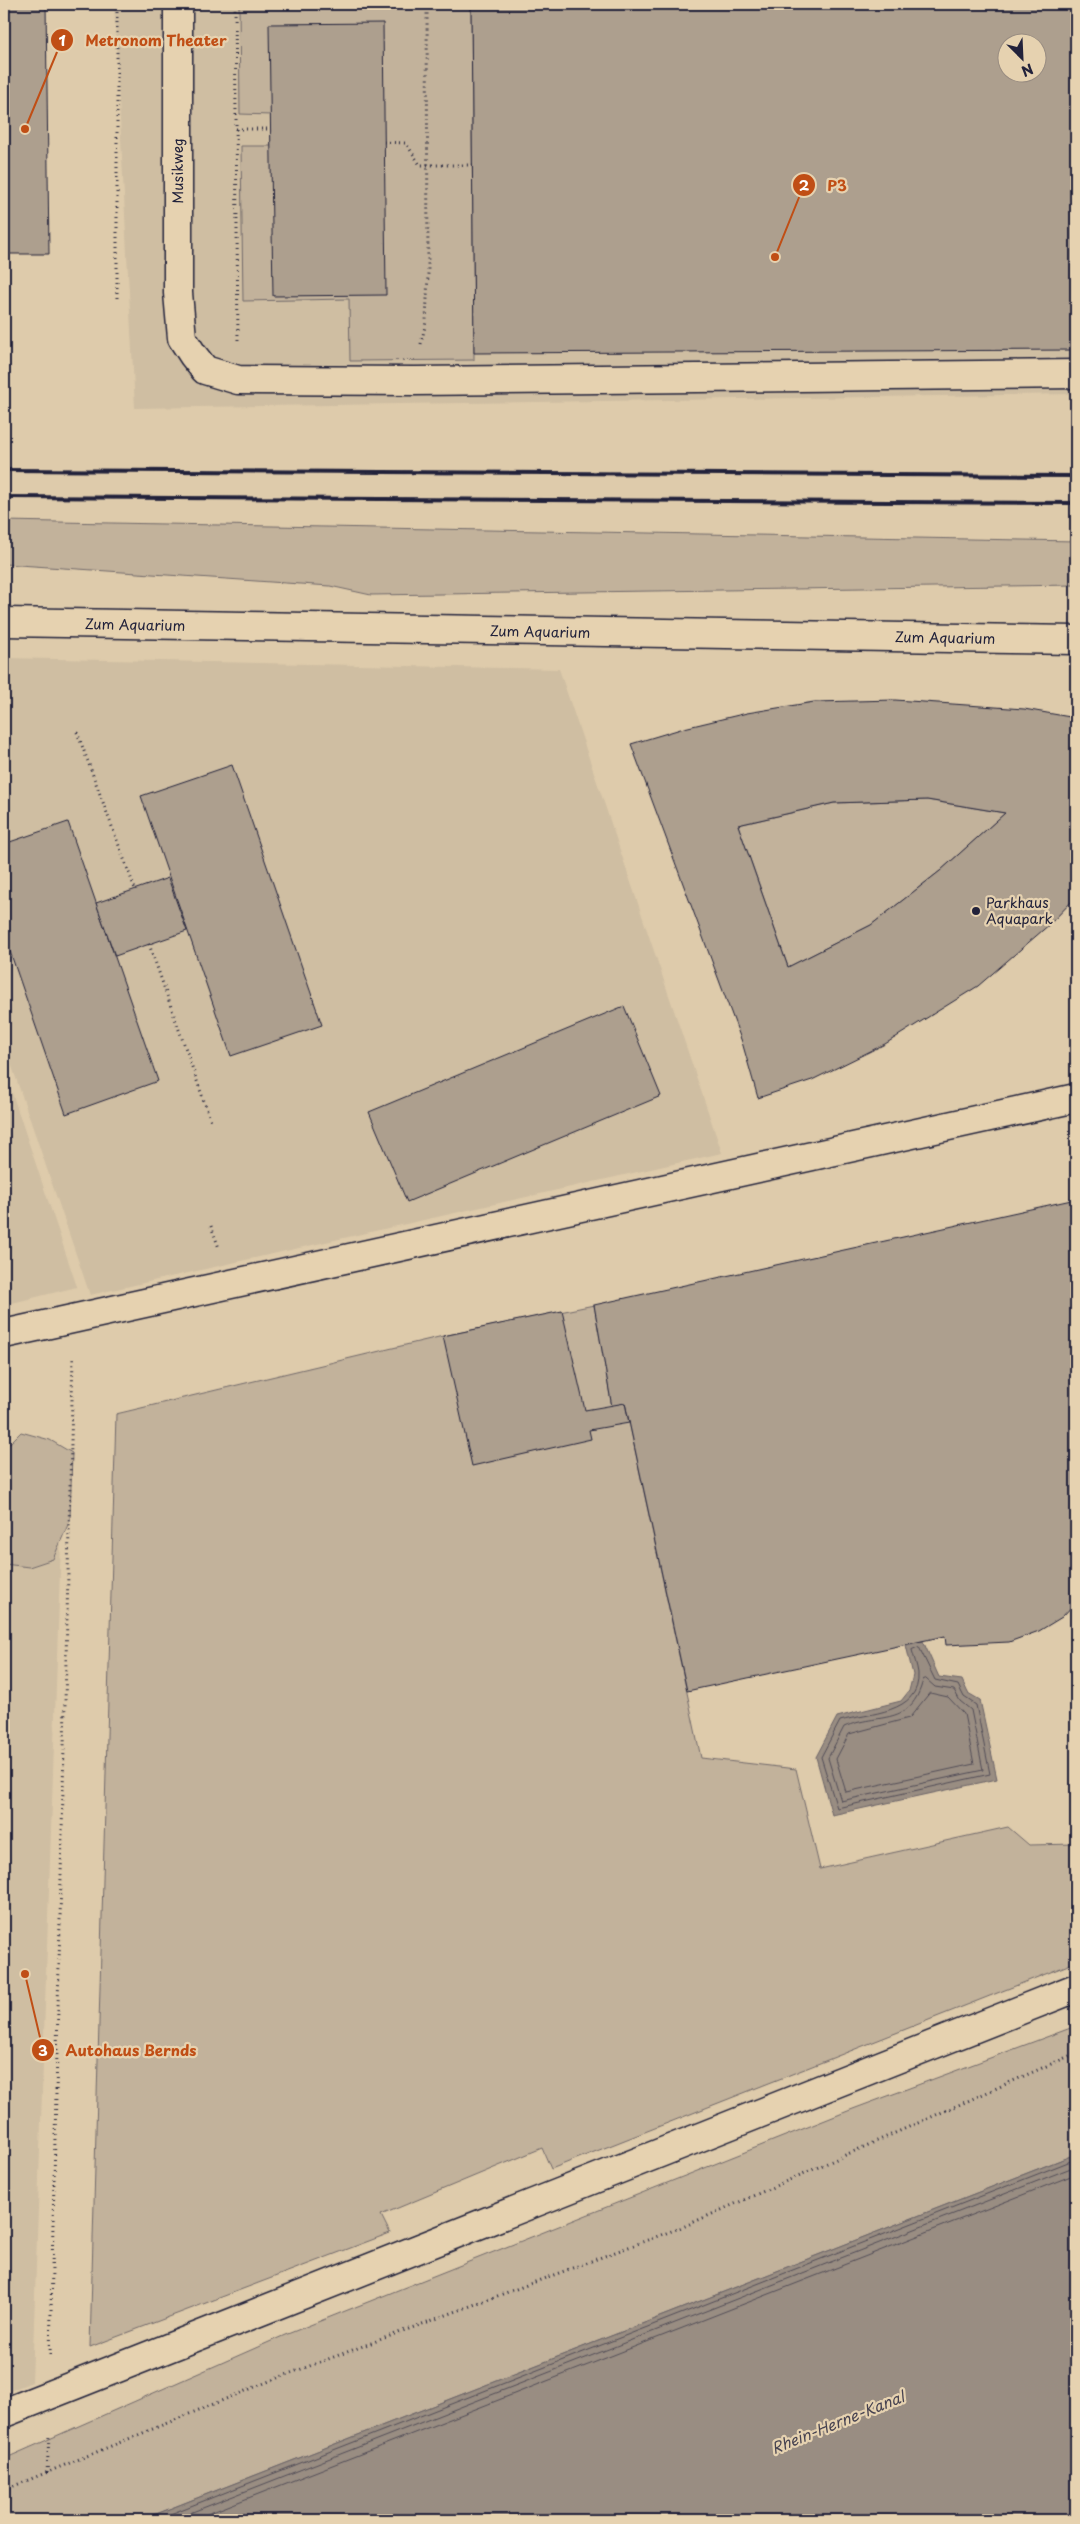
<svg xmlns="http://www.w3.org/2000/svg" width="1080" height="2524" viewBox="0 0 1080 2524" font-family="'Playpen Sans',sans-serif">
  <style>
    .built { fill: #cfbea2; fill-rule: evenodd }
    .green { fill: #c2b29b; stroke: #726a6b }
    .water { fill: #998d82; stroke: #696266 }
    .lines { fill: none; stroke-linecap: round; stroke-linejoin: round }
    .shore { stroke: #524d57; stroke-width: 1 }
    .building { fill: #ad9f8e; stroke: #22223b; fill-rule: evenodd }
    .minor-casing { stroke: #22223b; stroke-width: 31 }
    .path { stroke: #22223b; stroke-width: 3; stroke-dasharray: 1 4; stroke-linecap: butt }
    .minor { stroke: #e6d2b0; stroke-width: 28 }
    .rail { stroke: #22223b; stroke-width: 4 }
    .poi-dot { fill: #22223b; stroke: #e6d2b0; stroke-width: 2 }
    .labels { text-anchor: middle; stroke-width: 4.5; stroke-linejoin: round; paint-order: stroke }
    .street-label { font-size: 14px; fill: #22223b; stroke: #e6d2b0 }
    .poi-label { font-size: 14px; fill: #22223b; stroke: #e6d2b0; text-anchor: start }
    .water-label { font-size: 15px; font-style: italic; fill: #464250; stroke: #e6d2b0 }
    .leader { fill: none; stroke: #c04e15; stroke-width: 2 }
    .callout-dot { fill: #c04e15; stroke: #e6d2b0; stroke-width: 2 }
    .mark-label { font-size: 15px; text-anchor: middle; font-weight: bold; fill: #fff }
    .callout-label { font-size: 15px; text-anchor: middle; font-weight: bold; fill: #c04e15; stroke: #e6d2b0; stroke-width: 4.5; stroke-linejoin: round; paint-order: stroke }
  </style>
  <rect width="100%" height="100%" fill="#decbab"/>
  <filter id="ink" filterUnits="userSpaceOnUse"><feTurbulence type="fractalNoise" baseFrequency=".02" numOctaves="2"/><feDisplacementMap in="SourceGraphic" scale="10" xChannelSelector="R" yChannelSelector="G"/><feConvolveMatrix kernelMatrix="1 2 1 2 8 2 1 2 1" color-interpolation-filters="sRGB"/></filter>
  <g filter="url(#ink)">
    <g class="built">
      <path d="M114 4H1076V394L135 408ZM1008 42H1038V72H1008Z"/>
      <polygon points="4,658 559,669 722,1153 90,1295 4,1043"/>
      <polygon points="4,1069 77,1287 4,1305"/>
      <polygon points="61,1541 32,2382 4,2393 4,1564 29,1567 53,1559"/>
    </g>
    <g class="green">
      <polygon points="239,4 471,4 474,360 350,361 349,299 243,301 241,146 271,146 271,115 240,114"/>
      <polygon points="4,521 1076,541 1076,585 371,595 330,586 4,564"/>
      <polygon points="927,800 1005,813 940,871 871,925 788,967 738,825 834,803"/>
      <polygon points="594,1305 612,1407 625,1403 701,1758 796,1769 820,1869 1008,1827 1029,1845 1076,1844 1076,1962 551,2169 542,2148 381,2215 390,2233 90,2347 116,1414 443,1336"/>
      <polygon points="21,1432 50,1440 72,1453 70,1520 53,1559 29,1567 4,1564 4,1449"/>
      <polygon points="1076,2026 1076,2154 141,2520 4,2520 4,2459 285,2335 853,2109"/>
    </g>
    <g class="water">
      <polygon points="923,1641 939,1677 962,1680 968,1693 980,1700 997,1779 832,1815 816,1757 837,1717 901,1701 909,1691 913,1675 906,1645"/>
      <polygon points="1076,2154 1076,2520 141,2520"/>
    </g>
    <g class="lines">
      <g class="shore">
        <path d="M919 1647 935 1680 958 1685 964 1697 976 1705 990 1774 837 1808 821 1757 840 1721C868 1713 921 1714 918 1673 917 1665 914 1658 912 1650Z"/>
        <path d="M926 1679 935 1687 954 1690 960 1701 971 1710 983 1770 841 1801 828 1758 844 1727C879 1712 911 1728 923 1680Z"/>
        <polygon points="930,1693 948,1697 964,1714 974,1764 846,1792 836,1759 849,1734 909,1718"/>
        <polyline points="155,2520 1076,2159"/>
        <polyline points="172,2520 1076,2166"/>
        <polyline points="192,2520 1076,2174"/>
      </g>
    </g>
    <g class="building">
      <polygon points="4,4 46,4 49,254 4,254"/>
      <path d="M471 4H1076V350L474 353ZM1008 42H1038V72H1008Z"/>
      <polygon points="383,23 386,295 273,296 269,24"/>
      <path d="M895 700 1024 709 1076 718V897L1050 924 978 986 885 1044 812 1080 758 1098 742 1042 631 744 684 728 747 713 814 702ZM927 800 1005 813 940 871 871 925 788 967 738 825 834 803Z"/>
      <polygon points="232,765 322,1025 231,1056 141,796"/>
      <polygon points="68,822 158,1081 66,1114 4,934 4,844"/>
      <polygon points="168,878 187,931 115,956 96,903"/>
      <polygon points="624,1006 661,1096 407,1202 369,1112"/>
      <polygon points="1076,1199 1076,1602 1062,1617 1039,1631 1009,1642 946,1645 945,1636 687,1691 625,1403 612,1407 594,1305"/>
      <polygon points="562,1311 585,1410 625,1403 629,1423 589,1430 591,1439 472,1466 443,1336"/>
    </g>
    <g class="lines">
      <g class="minor-casing">
        <g id="minor">
          <polyline points="178,4 178,293 182,338 193,355 205,370 238,380 414,381 1076,374"/>
          <polyline points="4,622 1076,640"/>
          <polyline points="4,1334 1076,1098"/>
          <polyline points="4,2413 1076,1988"/>
        </g>
      </g>
      <g class="path">
        <polyline points="235,4 238,341"/>
        <polyline points="236,129 271,129"/>
        <polyline points="384,142 406,143 420,165 473,165"/>
        <polyline points="117,298 117,4"/>
        <polyline points="421,344 426,322 428,273 427,4"/>
        <polyline points="77,732 135,889"/>
        <polyline points="149,944 211,1121"/>
        <polyline points="211,1226 219,1248"/>
        <polyline points="50,2355 73,1356"/>
        <polyline points="47,2473 49,2436"/>
        <polyline points="4,2490 272,2380 685,2226 1076,2053"/>
      </g>
      <use href="#minor" class="minor"/>
      <g class="rail">
        <polyline points="4,470 1076,476"/>
        <polyline points="4,497 1076,503"/>
      </g>
    </g>
  </g>
  <circle class="poi-dot" cx="976" cy="911" r="5"/>
  <g class="labels">
    <g class="street-label">
      <text transform="translate(178 171) rotate(-90)" y="5">Musikweg</text>
      <text transform="translate(135 625) rotate(1)" y="5">Zum Aquarium</text>
      <text transform="translate(540 632) rotate(1)" y="5">Zum Aquarium</text>
      <text transform="translate(945 638) rotate(1)" y="5">Zum Aquarium</text>
    </g>
    <g class="poi-label">
      <text x="986" y="908">Parkhaus<tspan x="986" dy="16">Aquapark</tspan></text>
    </g>
    <g class="water-label">
      <text transform="translate(838 2423) rotate(-22)" y="5">Rhein-Herne-Kanal</text>
    </g>
  </g>
  <path class="leader" d="M25 129L62 40M775 257L804 185M25 1974L43 2050"/>
  <g class="callout-dot">
    <circle cx="25" cy="129" r="5"/>
    <circle cx="775" cy="257" r="5"/>
    <circle cx="25" cy="1974" r="5"/>
    <circle cx="62" cy="40" r="12"/>
    <circle cx="804" cy="185" r="12"/>
    <circle cx="43" cy="2050" r="12"/>
  </g>
  <g class="mark-label">
    <text x="62" y="46">1</text>
    <text x="804" y="191">2</text>
    <text x="43" y="2056">3</text>
  </g>
  <g class="callout-label">
    <text x="156" y="46">Metronom Theater</text>
    <text x="837" y="191">P3</text>
    <text x="131" y="2056">Autohaus Bernds</text>
  </g>
  <rect width="1080" height="2524" fill="none" stroke="#e6d2b0" stroke-width="20"/>
  <rect x="10" y="10" width="1060" height="2504" fill="none" stroke="#22223b" stroke-width="2" filter="url(#ink)"/>
  <g transform="translate(1022 58) rotate(156)"><circle r="24" fill="#e6d2b0" stroke="#988c81"/>
  <path d="M0-4L9 19L0 12L-9 19Z" fill="#22223b"/>
  <text y="-8" font-size="14" font-weight="bold" text-anchor="middle" fill="#22223b">N</text>
  </g>
</svg>
